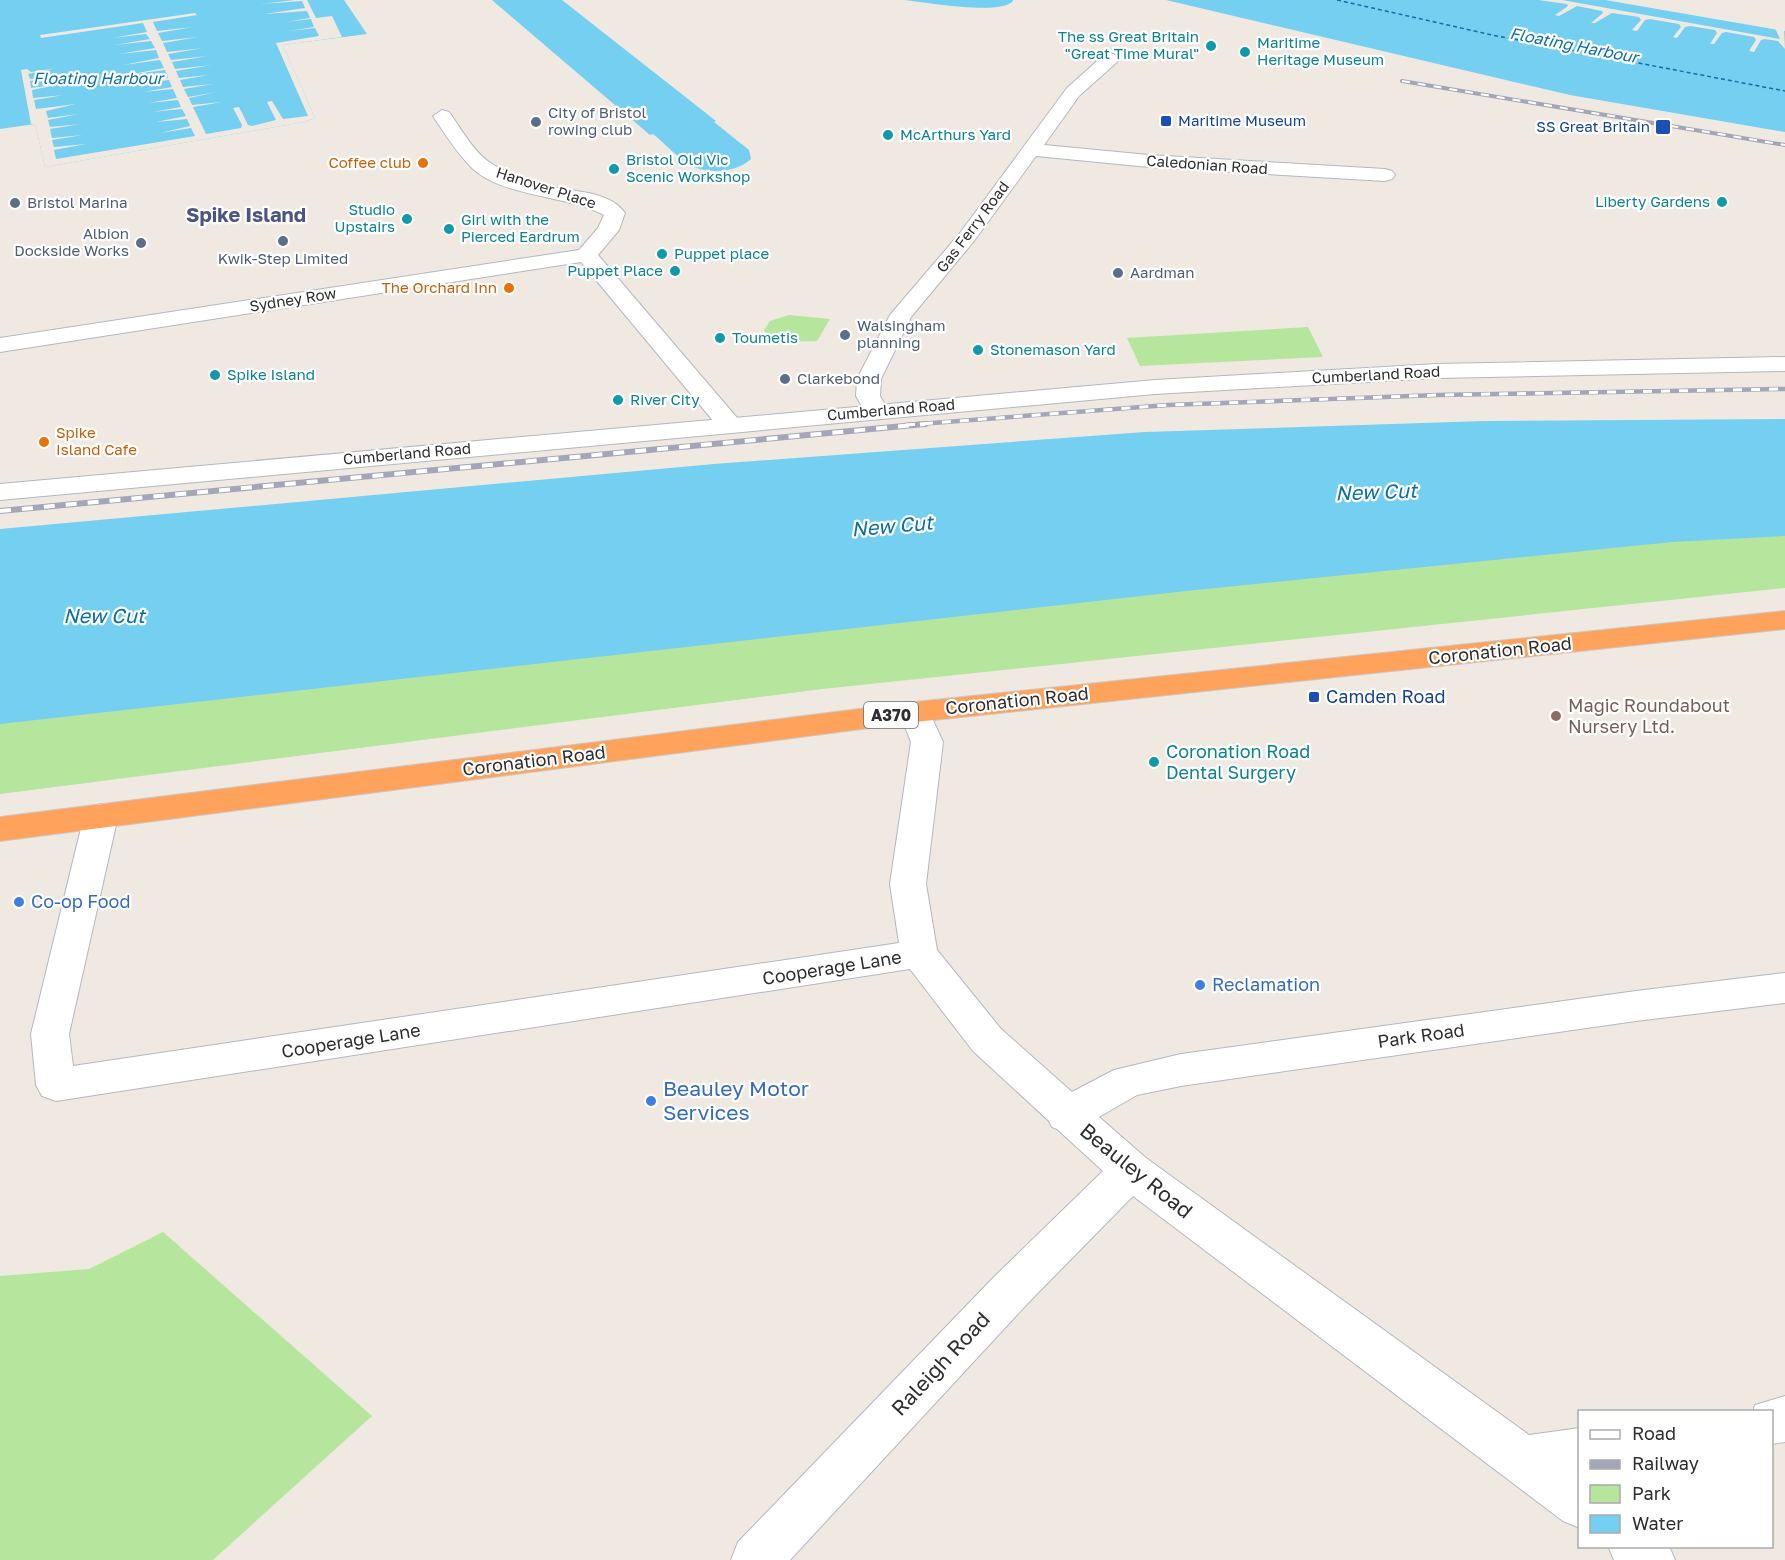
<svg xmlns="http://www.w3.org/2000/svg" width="1785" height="1560" viewBox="0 0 1785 1560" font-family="'Golos Text',sans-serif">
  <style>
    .green { fill: #b6e59e }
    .water { fill: #75cff0 }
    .pier { fill: #efe9e1 }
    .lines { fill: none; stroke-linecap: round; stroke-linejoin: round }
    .ferry { stroke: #0d6fa3; stroke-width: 1.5; stroke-dasharray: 4 3; stroke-linecap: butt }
    .street-casing { stroke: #b4b7c1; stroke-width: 2 }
    .secondary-casing { stroke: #b4b7c1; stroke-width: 2 }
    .highway-casing { stroke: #c9c9c9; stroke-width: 2 }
    .street { fill: #fff; fill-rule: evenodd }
    .secondary { fill: #fff; fill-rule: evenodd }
    .highway { fill: #ffa35c; fill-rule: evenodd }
    .rail-far2-casing { stroke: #a3a6b8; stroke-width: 4 }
    .rail-far1-casing { stroke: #a3a6b8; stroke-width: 4.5 }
    .rail-casing { stroke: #a3a6b8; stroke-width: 6 }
    .rail-far2 { stroke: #fff; stroke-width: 2; stroke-dasharray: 8; stroke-linecap: butt }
    .rail-far1 { stroke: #fff; stroke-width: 3; stroke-dasharray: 9; stroke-linecap: butt }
    .rail { stroke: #fff; stroke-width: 4; stroke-dasharray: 11; stroke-linecap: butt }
    .culture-dot { fill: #0f9aa8; stroke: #fff; stroke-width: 2 }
    .transit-dot { fill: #1a4fb4; stroke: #fff; stroke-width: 2 }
    .service-dot { fill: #5c6f8a; stroke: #fff; stroke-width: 2 }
    .food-dot { fill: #e8710a; stroke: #fff; stroke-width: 2 }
    .education-dot { fill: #8d6e63; stroke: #fff; stroke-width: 2 }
    .shop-dot { fill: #3f7fe0; stroke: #fff; stroke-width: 2 }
    .labels { text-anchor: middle; stroke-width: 4.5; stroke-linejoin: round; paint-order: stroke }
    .far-culture-label { font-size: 15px; fill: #0d838f; stroke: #fff; text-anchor: start }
    .far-service-label { font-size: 15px; fill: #4e5e75; stroke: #fff; text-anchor: start }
    .far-transit-label { font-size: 15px; fill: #164399; stroke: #fff; text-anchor: start }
    .far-food-label { font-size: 15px; fill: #c56008; stroke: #fff; text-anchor: end }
    .far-street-label { font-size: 15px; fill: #2e2e2e; stroke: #fff }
    .far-water-label { font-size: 16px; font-style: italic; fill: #0d6fa3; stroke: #fff }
    .shield { fill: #fff; stroke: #6d6d6d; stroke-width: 1.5 }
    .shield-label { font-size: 16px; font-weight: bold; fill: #2e2e2e }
    .street-label { font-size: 18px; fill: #2e2e2e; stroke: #fff }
    .transit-label { font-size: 18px; fill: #164399; stroke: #fff; text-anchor: start }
    .education-label { font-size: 18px; fill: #785e54; stroke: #fff; text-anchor: start }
    .culture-label { font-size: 18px; fill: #0d838f; stroke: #fff; text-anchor: start }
    .shop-label { font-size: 18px; fill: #366cbe; stroke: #fff; text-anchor: start }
    .far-district-label { font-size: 20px; font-weight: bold; fill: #4d5680; stroke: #fff }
    .water-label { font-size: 20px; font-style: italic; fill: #0d6fa3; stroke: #fff }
    .near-shop-label { font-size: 21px; fill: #366cbe; stroke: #fff; text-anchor: start }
    .near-street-label { font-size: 21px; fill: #2e2e2e; stroke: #fff }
  </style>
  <rect width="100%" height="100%" fill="#efe9e1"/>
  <g class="green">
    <polygon points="789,315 830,319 817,341 770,342 764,330 770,321"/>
    <polygon points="1308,327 1323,357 1140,366 1127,338"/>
    <polygon points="1785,520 1785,588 822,689 0,794 0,660"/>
    <polygon points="163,1232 372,1416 213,1560 0,1560 0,1276 89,1269"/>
  </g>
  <g class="water">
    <polygon points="0,0 344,0 367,34 283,45 315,118 304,122 45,167 35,124 0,129"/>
    <path d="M492 0H562L716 121 714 122 749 150 751 159C738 172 711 174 694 167 679 160 666 144 653 134L650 135Z"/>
    <path d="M904 0H1013V1C1000 16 925 2 904 0Z"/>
    <polygon points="1166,0 1605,0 1785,31 1785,132 1570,95"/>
    <polygon points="1785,419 1785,536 1672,542 1186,591 0,724 0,529 714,464 1145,432 1484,421"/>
  </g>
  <g class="pier">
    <polygon points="295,0 307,0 316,18 332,16 342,37 283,45 315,118 304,122 45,167 35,124 31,124 21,70 27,69 31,72 57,68 28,74 30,79 59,75 30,81 31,88 61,84 32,90 33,98 64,95 34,100 36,109 76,104 46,111 48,118 79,114 48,120 50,127 81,124 50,129 52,138 83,135 52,140 54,147 86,144 54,150 56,159 195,136 191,128 160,133 190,126 187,119 156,122 186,116 182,109 152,112 181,107 178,100 148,103 177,98 173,89 143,92 172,87 169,80 140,83 168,78 165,70 127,75 164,68 160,60 123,65 159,58 156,50 119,54 155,48 151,41 115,45 150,39 146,34 112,38 147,32 143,23 41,38 40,35 195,13 197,15 153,22 157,31 193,27 158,33 162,41 198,37 163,43 167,52 203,48 168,54 171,60 208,56 172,62 175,69 212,65 176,71 179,78 209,75 180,80 183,87 213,84 184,89 188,97 217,92 189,98 192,105 222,102 193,107 206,134 241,128 242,125 233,108 239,107 248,125 252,126 276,120 267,102 272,101 283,119 308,116 276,43 319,36 315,28 289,31 314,27 311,19 285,22 310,18 307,11 264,14 305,8 302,1 260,4"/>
    <polygon points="1538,0 1562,0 1780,39 1774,26 1784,28 1785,49 1778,41 1765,39 1761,40 1754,52 1749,51 1756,40 1754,37 1726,32 1722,33 1714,44 1710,44 1717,33 1715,30 1690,26 1685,27 1677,38 1673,37 1681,27 1679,24 1650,19 1645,20 1637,31 1632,30 1641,20 1639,17 1612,13 1595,23 1591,23 1603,13 1602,11 1577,6 1559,16 1555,15 1568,6 1567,4"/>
  </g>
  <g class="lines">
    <polyline class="ferry" points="1337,0 1492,35 1785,91"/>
    <g class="street-casing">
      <g id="street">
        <polygon points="1111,53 1120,58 1117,62 1079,96 1044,145 1149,155 1385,169 1392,171 1395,175 1392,179 1385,181 1149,167 1036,156 974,241 911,317 881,379 880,396 889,412 886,417 877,419 868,417 856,396 857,379 890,315 960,233 1067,88 1105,54"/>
        <path d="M442 110 449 112C460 127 473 151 489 162 506 174 529 181 549 186 572 192 610 191 625 213L619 230 598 255 738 419 742 424 738 429 729 432 720 429 581 262 0 352V338L579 250 598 228 604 215C567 195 502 197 472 168 458 154 444 133 433 116Z"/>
        <polygon points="915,702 926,705 943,742 926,884 937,950 1001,1029 1072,1092 1114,1070 1181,1054 1636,991 1785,973 1785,1003 1636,1021 1181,1086 1137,1095 1099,1117 1146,1158 1529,1435 1580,1428 1580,1528 1563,1521 1133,1196 1027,1304 790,1560 731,1560 738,1542 995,1276 1103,1171 1057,1129 1052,1127 1049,1121 973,1051 910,969 56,1101 42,1096 36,1085 31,1034 84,816 89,808 101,804 113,808 118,816 69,1034 73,1066 899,943 890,884 911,742 899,712 904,705"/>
        <polygon points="1785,1396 1785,1442 1772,1444 1772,1412 1753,1412 1755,1405"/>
        <polygon points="1608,1546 1669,1546 1675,1560 1614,1560"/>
      </g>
    </g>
    <g class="secondary-casing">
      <polygon id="secondary" points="1785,357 1785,371 1437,378 1155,394 0,500 0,484 1155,380 1437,364"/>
    </g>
    <g class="highway-casing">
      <polygon id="highway" points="1785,611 1785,629 915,722 0,841 0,817 915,702"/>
    </g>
    <use href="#street" class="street"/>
    <use href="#secondary" class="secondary"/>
    <use href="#highway" class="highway"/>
    <g class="rail-far2-casing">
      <polyline id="rail-far2" points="1402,81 1785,145"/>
    </g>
    <g class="rail-far1-casing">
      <polyline id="rail-far1" points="906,425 1168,405 1438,395 1785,389"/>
    </g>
    <g class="rail-casing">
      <polyline id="rail" points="0,511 925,424"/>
    </g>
    <use href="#rail-far2" class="rail-far2"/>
    <use href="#rail-far1" class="rail-far1"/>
    <use href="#rail" class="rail"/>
  </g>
  <g class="culture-dot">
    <circle cx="1211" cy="46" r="6"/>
    <circle cx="1245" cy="52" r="6"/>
    <circle cx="888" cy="135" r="6"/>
    <circle cx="614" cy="169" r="6"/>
    <circle cx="1722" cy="202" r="6"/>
    <circle cx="407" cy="219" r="6"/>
    <circle cx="449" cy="229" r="6"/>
    <circle cx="662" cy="254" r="6"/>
    <circle cx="675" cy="271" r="6"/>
    <circle cx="720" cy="338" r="6"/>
    <circle cx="978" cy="350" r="6"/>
    <circle cx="215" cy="375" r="6"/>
    <circle cx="618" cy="400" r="6"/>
    <circle cx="1154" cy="762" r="6"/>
  </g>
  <g class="transit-dot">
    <rect x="1160" y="115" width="12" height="12" rx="3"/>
    <rect x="1655" y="119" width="16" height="16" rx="3"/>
    <rect x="1308" y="691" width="12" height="12" rx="3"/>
  </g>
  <g class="service-dot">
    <circle cx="536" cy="122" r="6"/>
    <circle cx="15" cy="203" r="6"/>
    <circle cx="283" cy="241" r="6"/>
    <circle cx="141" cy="243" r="6"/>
    <circle cx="1118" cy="273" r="6"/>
    <circle cx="845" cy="335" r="6"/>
    <circle cx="785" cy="379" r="6"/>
  </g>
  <g class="food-dot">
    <circle cx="423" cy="163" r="6"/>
    <circle cx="509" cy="288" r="6"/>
    <circle cx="44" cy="442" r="6"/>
  </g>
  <circle class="education-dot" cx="1556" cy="716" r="6"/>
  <g class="shop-dot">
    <circle cx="19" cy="902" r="6"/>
    <circle cx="1200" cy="985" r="6"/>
    <circle cx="651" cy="1101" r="6"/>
  </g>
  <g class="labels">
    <g class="far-culture-label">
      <text x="1199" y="42" text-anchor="end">The ss Great Britain<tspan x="1199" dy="17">"Great Time Mural"</tspan></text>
      <text x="1257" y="48">Maritime<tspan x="1257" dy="17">Heritage Museum</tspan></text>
      <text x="900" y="140">McArthurs Yard</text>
      <text x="626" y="165">Bristol Old Vic<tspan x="626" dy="17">Scenic Workshop</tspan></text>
      <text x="1710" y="207" text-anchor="end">Liberty Gardens</text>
      <text x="395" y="215" text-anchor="end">Studio<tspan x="395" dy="17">Upstairs</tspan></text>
      <text x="461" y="225">Girl with the<tspan x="461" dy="17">Pierced Eardrum</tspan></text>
      <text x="674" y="259">Puppet place</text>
      <text x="663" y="276" text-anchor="end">Puppet Place</text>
      <text x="732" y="343">Toumetis</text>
      <text x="990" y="355">Stonemason Yard</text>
      <text x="227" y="380">Spike Island</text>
      <text x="630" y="405">River City</text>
    </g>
    <g class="far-service-label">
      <text x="548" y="118">City of Bristol<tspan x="548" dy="17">rowing club</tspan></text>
      <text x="27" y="208">Bristol Marina</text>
      <text x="129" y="239" text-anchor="end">Albion<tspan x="129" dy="17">Dockside Works</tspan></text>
      <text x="283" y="264" text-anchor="middle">Kwik-Step Limited</text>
      <text x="1130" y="278">Aardman</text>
      <text x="857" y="331">Walsingham<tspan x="857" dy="17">planning</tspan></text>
      <text x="797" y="384">Clarkebond</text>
    </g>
    <g class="far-transit-label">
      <text x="1178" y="126">Maritime Museum</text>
      <text x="1650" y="132" text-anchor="end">SS Great Britain</text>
    </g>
    <g class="far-food-label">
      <text x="411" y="168">Coffee club</text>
      <text x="497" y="293">The Orchard Inn</text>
      <text x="56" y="438" text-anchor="start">Spike<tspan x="56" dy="17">Island Cafe</tspan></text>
    </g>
    <g class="far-street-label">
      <text transform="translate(1207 165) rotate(4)" y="5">Caledonian Road</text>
      <text transform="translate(546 188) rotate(18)" y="5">Hanover Place</text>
      <text transform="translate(973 227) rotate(-53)" y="5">Gas Ferry Road</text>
      <text transform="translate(293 300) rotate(-9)" y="5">Sydney Row</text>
      <text transform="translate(1376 375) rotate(-3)" y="5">Cumberland Road</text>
      <text transform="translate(891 410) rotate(-5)" y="5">Cumberland Road</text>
      <text transform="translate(407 454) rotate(-5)" y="5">Cumberland Road</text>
    </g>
    <g class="far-water-label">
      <text transform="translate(1574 45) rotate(11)" y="6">Floating Harbour</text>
      <text x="98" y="84">Floating Harbour</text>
    </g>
    <rect class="shield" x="864" y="702" width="54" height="26" rx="4.5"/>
    <g class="shield-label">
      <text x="891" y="721">A370</text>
    </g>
    <g class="street-label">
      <text transform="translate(1500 651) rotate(-6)" y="6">Coronation Road</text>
      <text transform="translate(1017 701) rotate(-6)" y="6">Coronation Road</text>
      <text transform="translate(534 761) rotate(-7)" y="6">Coronation Road</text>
      <text transform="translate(832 968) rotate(-9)" y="6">Cooperage Lane</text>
      <text transform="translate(1421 1036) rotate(-8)" y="6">Park Road</text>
      <text transform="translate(351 1041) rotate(-9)" y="6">Cooperage Lane</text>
    </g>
    <g class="transit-label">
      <text x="1326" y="703">Camden Road</text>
    </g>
    <g class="education-label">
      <text x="1568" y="712">Magic Roundabout<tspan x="1568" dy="21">Nursery Ltd.</tspan></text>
    </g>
    <g class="culture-label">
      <text x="1166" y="758">Coronation Road<tspan x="1166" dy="21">Dental Surgery</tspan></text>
    </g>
    <g class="shop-label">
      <text x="31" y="908">Co-op Food</text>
      <text x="1212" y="991">Reclamation</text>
    </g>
    <g class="far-district-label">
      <text x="246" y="222">Spike Island</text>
    </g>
    <g class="water-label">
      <text transform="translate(1376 492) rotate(-2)" y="7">New Cut</text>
      <text transform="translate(892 526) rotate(-5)" y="7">New Cut</text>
      <text x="104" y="623">New Cut</text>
    </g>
    <g class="near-shop-label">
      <text x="663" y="1096">Beauley Motor<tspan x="663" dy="24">Services</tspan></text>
    </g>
    <g class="near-street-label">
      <text transform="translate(1136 1171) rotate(39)" y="7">Beauley Road</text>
      <text transform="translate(941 1364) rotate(-47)" y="7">Raleigh Road</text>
    </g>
  </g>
  <rect x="1578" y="1410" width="195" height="138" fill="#ffffff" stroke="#ababab" stroke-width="1.5"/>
  <rect x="1590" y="1430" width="30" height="9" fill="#ffffff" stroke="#ababab" stroke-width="1.5"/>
  <text x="1632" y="1440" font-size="18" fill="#2e2e2e">Road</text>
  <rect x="1590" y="1460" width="30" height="9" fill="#a3a6b8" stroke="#ababab" stroke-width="1.5"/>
  <text x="1632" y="1470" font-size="18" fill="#2e2e2e">Railway</text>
  <rect x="1590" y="1485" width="30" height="18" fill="#b6e59e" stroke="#ababab" stroke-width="1.5"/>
  <text x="1632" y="1500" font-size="18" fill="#2e2e2e">Park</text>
  <rect x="1590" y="1515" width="30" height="18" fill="#75cff0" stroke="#ababab" stroke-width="1.5"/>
  <text x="1632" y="1530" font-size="18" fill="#2e2e2e">Water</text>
</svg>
